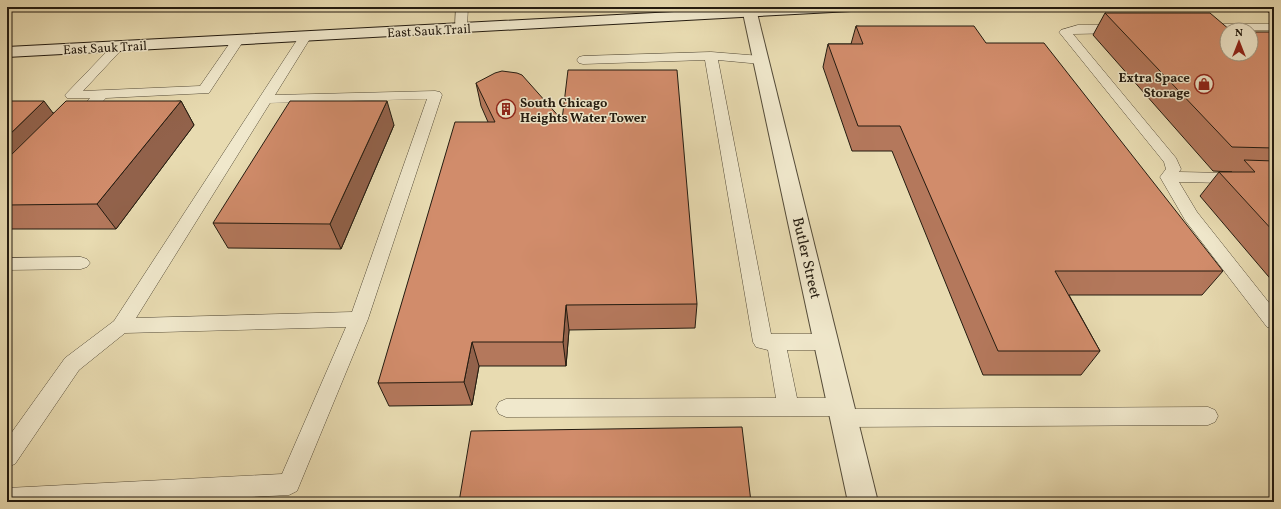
<svg xmlns="http://www.w3.org/2000/svg" width="1281" height="509" viewBox="0 0 1281 509" font-family="Vollkorn,serif">
  <style>
    .lines { fill: none; stroke-linecap: round; stroke-linejoin: round }
    .service-casing { stroke: #544b38; stroke-width: 1 }
    .minor-casing { stroke: #544b38; stroke-width: 2 }
    .secondary-casing { stroke: #231b10; stroke-width: 2 }
    .service { fill: #f0e8cc; fill-rule: evenodd }
    .minor { fill: #f0e8cc; fill-rule: evenodd }
    .secondary { fill: #f0e8cc; fill-rule: evenodd }
    .wall { fill: #b4785c; stroke: #231b10 }
    .shaded-wall { fill: #92624b; stroke: #231b10 }
    .building { fill: #d18c6b; stroke: #231b10 }
    .labels { text-anchor: middle; stroke-width: 3; stroke-linejoin: round; paint-order: stroke }
    .far-street-label { font-size: 13px; fill: #231b10; stroke: #f0e8cc }
    .far-poi-label { font-size: 13px; font-weight: bold; fill: #231b10; stroke: #f0e8cc; text-anchor: end }
    .street-label { font-size: 15px; fill: #231b10; stroke: #f0e8cc }
  </style>
  <rect width="100%" height="100%" fill="#e8dbb1"/>
  <filter id="stains"><feTurbulence type="fractalNoise" baseFrequency=".005" numOctaves="4"/><feColorMatrix values="0 0 0 0 .2 0 0 0 0 .09 0 0 0 0 .02 0 0 0 .5 -.17"/></filter>
  <radialGradient id="worn" r=".72"><stop offset=".6" stop-color="#630" stop-opacity="0"/><stop offset="1" stop-color="#630" stop-opacity=".3"/></radialGradient>
  <g class="lines">
    <g class="service-casing">
      <g id="service">
        <polygon points="456,7 468,7 467,28 465,30 457,30 455,28"/>
        <polygon points="1206,24 1274,24 1274,30 1202,30 1200,28 1202,26"/>
        <polygon points="1078,25 1120,25 1124,27 1126,29 1124,31 1120,33 1073,34 1176,158 1181,169 1179,172 1274,174 1274,184 1179,182 1197,212 1274,309 1274,329 1267,327 1185,220 1160,177 1166,169 1164,162 1059,32 1061,30"/>
        <path d="M305 33 309 34 311 37 275 95 435 91 440 92 442 95 368 319 297 491 289 495 153 502H7V488L282 474 346 327 125 333 79 370 15 464 7 467V439L65 358 114 321 299 37 301 34ZM427 99 352 312 136 318 270 103Z"/>
        <polygon points="238,36 242,37 244,40 209,93 106,98 85,120 80,121 75,120 73,117 90,98 67,98 65,95 114,44 122,44 124,47 83,91 200,86 234,37"/>
        <polygon points="711,52 761,56 765,57 767,60 765,63 761,64 718,60 771,334 827,334 834,337 837,342 834,347 827,350 787,350 797,398 841,398 848,401 851,407 850,409 1208,407 1215,410 1218,416 1215,422 1208,425 844,427 837,424 834,418 835,416 506,417 499,414 496,408 499,402 506,399 776,398 768,350 756,347 753,342 705,60 583,64 579,63 577,60 579,57 583,56"/>
        <polygon points="81,257 87,259 90,263 87,267 81,269 7,270 7,258"/>
      </g>
    </g>
    <g class="minor-casing">
      <g id="minor">
        <polygon points="1264,7 1274,7 1274,13 1269,12"/>
        <polygon points="750,9 755,10 757,13 878,502 848,502 743,13 745,10"/>
      </g>
    </g>
    <g class="secondary-casing">
      <polygon id="secondary" points="769,7 858,7 856,10 851,11 7,57 7,47"/>
    </g>
    <use href="#service" class="service"/>
    <use href="#minor" class="minor"/>
    <use href="#secondary" class="secondary"/>
  </g>
  <g class="wall">
    <polygon points="1105,13 1227,54 1274,32 1274,283 1200,196 1219,172 1232,172 1213,171 1093,35"/>
    <polygon points="856,26 986,43 1223,271 1202,295 1069,295 1100,351 1081,375 983,375 892,151 852,151 823,67 828,44 851,44"/>
    <polygon points="476,83 697,304 695,328 569,330 566,366 479,366 472,405 389,406 378,383 488,122 481,106"/>
    <polygon points="7,101 53,113 181,101 194,125 116,229 7,229"/>
    <polygon points="394,125 341,249 228,248 213,223"/>
  </g>
  <g class="shaded-wall">
    <polygon points="44,101 62,125 7,182 7,137"/>
    <polygon points="181,101 194,125 116,229 97,204"/>
    <polygon points="387,101 394,125 341,249 330,224"/>
    <polygon points="566,305 569,330 566,366 563,342"/>
    <polygon points="472,342 479,366 472,405 464,382"/>
  </g>
  <g class="building">
    <polygon points="1105,13 1210,13 1230,30 1227,30 1227,54 1251,54 1251,32 1274,32 1274,148 1232,147"/>
    <polygon points="856,26 974,26 986,43 1044,43 1223,271 1055,271 1100,351 998,351 900,126 858,126 828,44 863,44"/>
    <polygon points="568,70 677,70 697,304 566,305 563,342 472,342 464,382 378,383 455,122 495,122 476,83 495,73 502,71 517,73 522,75 562,120"/>
    <polygon points="7,101 44,101 7,137"/>
    <polygon points="66,101 181,101 97,204 7,205 7,159"/>
    <polygon points="290,101 387,101 330,224 213,223"/>
    <polygon points="1244,160 1274,161 1274,232 1219,172 1255,172"/>
    <polygon points="742,427 751,502 459,502 471,431"/>
  </g>
  <defs>
    <g id="shop-ring" transform="scale(1)"><circle r="9.5" fill="#f0e8cc" stroke="#8f2418" stroke-width="1.5"/><path d="M-5-2.5h2.3a2.7 3.5 0 0 1 5.4 0H5L5.5 6h-11ZM-1.5-2.5h3a1.5 2.3 0 0 0-3 0Z" fill="#8f2418"/></g>
    <g id="building-ring" transform="scale(1)"><circle r="9.5" fill="#f0e8cc" stroke="#8f2418" stroke-width="1.5"/><path d="M-4-6H4V6H1V3H-1V6H-4ZM-2.5-4.3h1.7v1.8h-1.7ZM.8-4.3h1.7v1.8H.8ZM-2.5-1h1.7V.8h-1.7ZM.8-1h1.7V.8H.8Z" fill="#8f2418"/></g>
  </defs>
  <g fill-rule="evenodd">
    <use href="#shop-ring" x="1204" y="84"/>
    <use href="#building-ring" x="506" y="109"/>
  </g>
  <g class="labels">
    <g class="far-street-label">
      <text transform="translate(429 30) rotate(-3)" y="5">East Sauk Trail</text>
      <text transform="translate(105 47) rotate(-3)" y="5">East Sauk Trail</text>
    </g>
    <g class="far-poi-label">
      <text x="1190" y="82">Extra Space<tspan x="1190" dy="15">Storage</tspan></text>
      <text x="520" y="107" text-anchor="start">South Chicago<tspan x="520" dy="15">Heights Water Tower</tspan></text>
    </g>
    <g class="street-label">
      <text transform="translate(807 258) rotate(77)" y="5">Butler Street</text>
    </g>
  </g>
  <rect width="1281" height="509" fill="none" stroke="#e8dbb1" stroke-width="24"/>
  <rect x="8" y="8" width="1265" height="493" fill="none" stroke="#231b10" stroke-width="2"/>
  <rect x="12" y="12" width="1257" height="485" fill="none" stroke="#231b10"/>
  <g transform="translate(1239 42)"><circle r="19" fill="#f0e8cc" stroke="#9e9681"/>
  <path d="M0-3L7 15L0 10L-7 15Z" fill="#8f2418"/>
  <text y="-6" font-size="11" font-weight="bold" text-anchor="middle" fill="#231b10">N</text>
  </g>
  <rect width="100%" height="100%" filter="url(#stains)"/>
  <rect width="100%" height="100%" fill="url(#worn)"/>
</svg>
